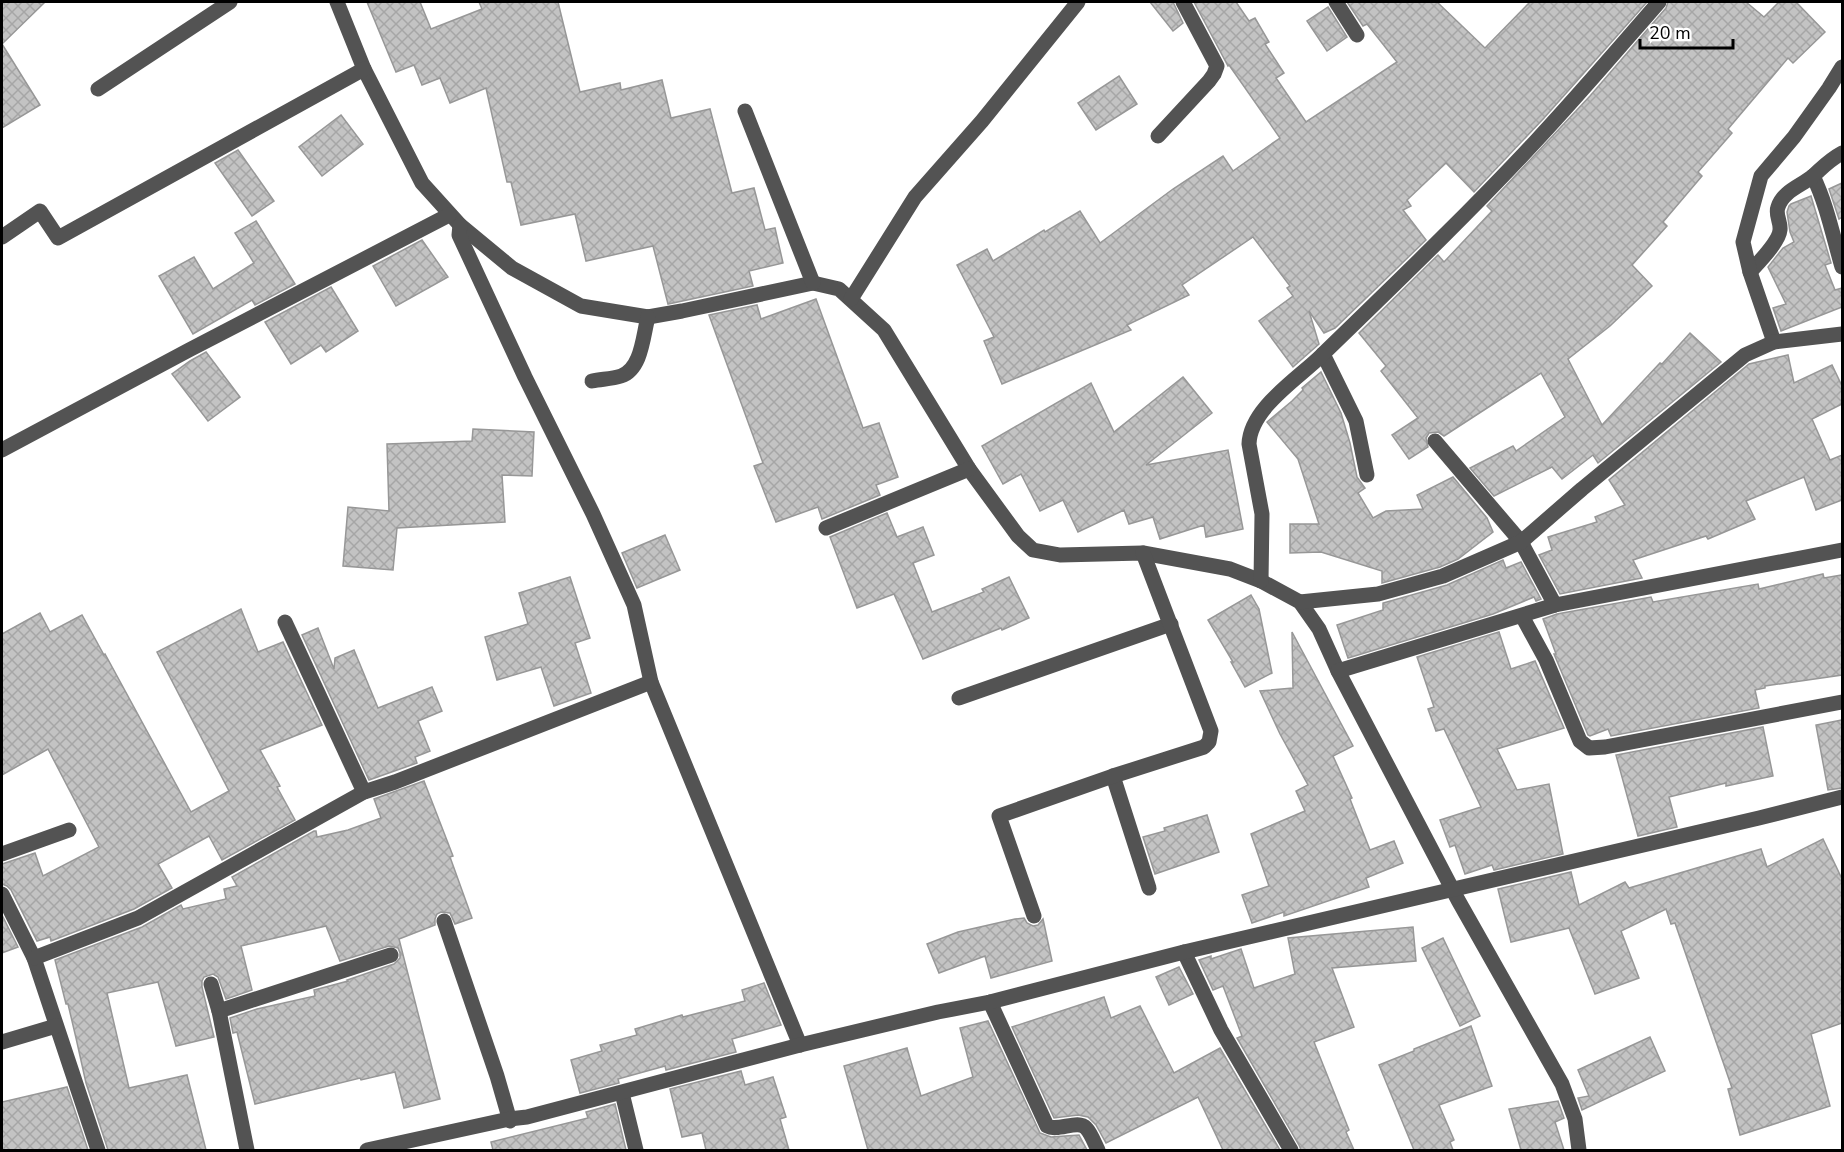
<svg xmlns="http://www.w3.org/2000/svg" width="1844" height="1152" viewBox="0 0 1844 1152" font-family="'Nunito Sans',sans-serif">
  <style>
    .building { fill: url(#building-cross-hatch); stroke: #979797; stroke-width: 1.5 }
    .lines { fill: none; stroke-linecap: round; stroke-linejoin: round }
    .minor { stroke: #535353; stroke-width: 15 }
  </style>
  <defs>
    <pattern id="building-cross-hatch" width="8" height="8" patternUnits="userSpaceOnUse" patternTransform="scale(1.5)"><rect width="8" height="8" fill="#c3c3c3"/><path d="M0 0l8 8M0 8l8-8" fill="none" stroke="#a6a6a6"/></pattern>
  </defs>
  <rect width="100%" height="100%" fill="#fff"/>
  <g class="building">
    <polygon points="2,2 45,2 2,44 40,105 2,128"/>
    <polygon points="367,2 420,2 431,29 482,9 479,2 558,2 580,92 620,83 621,90 662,80 671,118 710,109 732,193 754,188 765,230 775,228 783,263 749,271 753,286 668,304 653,246 586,261 575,214 521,225 511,182 507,182 486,88 450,103 440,78 422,85 414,65 396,72"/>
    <polygon points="1150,2 1173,2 1183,23 1173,31"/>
    <polygon points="1194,2 1236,2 1249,21 1255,18 1269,42 1265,44 1284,73 1276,78 1306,122 1397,62 1367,24 1363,26 1347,2 1437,2 1485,48 1530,2 1647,2 1544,118 1474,192 1446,163 1407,200 1411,206 1403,210 1426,240 1335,328 1324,333 1309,311 1319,344 1293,367 1259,321 1293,296 1287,288 1290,286 1253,237 1182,285 1189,295 1127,325 1131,330 1002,384 984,341 994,337 957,265 987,249 993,261 1044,230 1045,232 1080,211 1100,243 1173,189 1223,156 1233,171 1280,138 1229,65 1228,66"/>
    <polygon points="1668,2 1746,2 1764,17 1779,2 1796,2 1825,32 1793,63 1788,58 1728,129 1732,133 1698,172 1702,176 1663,222 1667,226 1632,265 1652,286 1610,326 1568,359 1602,425 1660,363 1662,364 1690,333 1721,362 1598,463 1593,455 1562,479 1552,467 1494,496 1470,468 1513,446 1516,451 1565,417 1541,373 1444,436 1438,432 1429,433 1426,438 1428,447 1409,459 1392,435 1418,418 1381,371 1386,366 1359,333 1438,255 1444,262 1492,211 1487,206 1590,96 1666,8"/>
    <polygon points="1328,7 1347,37 1327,51 1307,21"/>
    <polygon points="1119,76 1137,104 1096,130 1078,103"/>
    <polygon points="341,115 363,144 322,176 299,147"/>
    <polygon points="238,150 274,201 252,216 215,163"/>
    <polygon points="1842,183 1842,217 1839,219 1829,189"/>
    <polygon points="1811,196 1831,263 1825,265 1835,290 1842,288 1842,307 1781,331 1773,308 1786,304 1768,267 1783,248 1794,242 1790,232 1787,212 1789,206 1791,204"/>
    <polygon points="256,221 295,284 255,305 252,300 193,334 159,276 194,257 213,289 254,263 235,233"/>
    <polygon points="422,240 448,277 396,306 373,266"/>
    <polygon points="331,287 358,331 326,352 321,345 291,364 265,322"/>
    <polygon points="816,299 863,428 879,423 898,477 876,485 880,495 822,519 818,507 776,522 754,466 763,463 709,315 757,305 761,319"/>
    <polygon points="206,352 240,397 208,421 172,374 190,361"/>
    <polygon points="1788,355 1794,383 1832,365 1842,386 1842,404 1812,419 1830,460 1842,455 1842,500 1816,510 1804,477 1746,501 1755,519 1708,539 1706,536 1633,560 1642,578 1560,594 1539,555 1552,550 1548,537 1597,522 1595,517 1625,505 1609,480 1749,364"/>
    <polygon points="1321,372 1341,413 1350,443 1357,477 1365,488 1358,493 1373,518 1386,511 1423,509 1417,495 1453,477 1487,518 1493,532 1458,559 1440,567 1382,583 1382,571 1321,552 1290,553 1290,524 1319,524 1298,459 1267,422 1292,401 1303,390 1302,388"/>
    <polygon points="1183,377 1212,413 1146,465 1228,450 1243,529 1206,537 1204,525 1160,539 1153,517 1129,524 1124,510 1078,532 1063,500 1040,511 1021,474 1003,484 982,446 1091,383 1114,432"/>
    <polygon points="473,429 534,432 532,476 502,475 505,522 397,528 393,570 343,566 348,507 389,511 387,444 472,441"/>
    <polygon points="887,513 897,537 923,527 934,555 913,563 932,612 984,592 982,589 1009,577 1029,618 1002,630 1001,628 923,659 894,594 857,608 830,537"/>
    <polygon points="665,535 680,570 637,588 622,553"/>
    <polygon points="1503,560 1506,568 1521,562 1541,599 1536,601 1534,597 1493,614 1348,658 1337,625 1383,610 1383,603 1447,585"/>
    <polygon points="1823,574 1824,578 1842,575 1842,675 1765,686 1765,688 1755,690 1759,708 1611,736 1608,729 1590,736 1588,735 1554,654 1556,654 1543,619 1557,614 1651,597 1653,602 1758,584 1759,589"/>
    <polygon points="570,577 590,638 575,643 591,693 554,706 541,667 497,680 485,637 528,624 519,593"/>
    <polygon points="1251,595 1259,609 1272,673 1245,687 1231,662 1233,662 1208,620"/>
    <polygon points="241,609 258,652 283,642 322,725 260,750 280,786 277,787 295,820 222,860 209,836 158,864 172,888 134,909 51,941 50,937 37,941 11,890 7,886 2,884 2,864 35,853 43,876 99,847 48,749 2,775 2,634 40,613 50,632 82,615 104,655 105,654 191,812 229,791 157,652"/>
    <polygon points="318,628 334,669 335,658 354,650 378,708 432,687 442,711 418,721 430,751 415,757 417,763 369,780 302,635"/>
    <polygon points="1292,632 1353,746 1333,756 1352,798 1350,799 1370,850 1394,841 1403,863 1366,878 1369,887 1284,916 1284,912 1252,923 1242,895 1269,886 1251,834 1305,811 1296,791 1308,785 1280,734 1260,691 1293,688"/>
    <polygon points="1499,632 1511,669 1535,661 1564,728 1497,749 1517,790 1549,784 1563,854 1494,870 1492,865 1465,874 1455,845 1450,847 1440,820 1481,807 1444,729 1436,731 1428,709 1434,707 1417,657"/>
    <polygon points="1842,720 1842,788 1828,790 1816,725"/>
    <polygon points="1763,727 1773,776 1726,786 1726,783 1669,797 1677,827 1638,836 1616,755"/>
    <polygon points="424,781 453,856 450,857 472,918 455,924 450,913 441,912 437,914 435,919 435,925 399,939 440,1099 404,1108 395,1072 361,1080 360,1078 255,1104 237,1032 233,1033 230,1018 257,1009 315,996 314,990 348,981 347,980 394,964 400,958 400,953 398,948 389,946 340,961 326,926 241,946 252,990 226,999 218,977 213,974 204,977 202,981 202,987 214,1037 176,1046 158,982 107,993 129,1088 187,1075 206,1150 108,1150 86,1083 76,1038 68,1004 66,1004 55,960 142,927 181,905 183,909 226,899 224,889 237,886 232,877 314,831 316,831 317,837 348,830 381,818 374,799"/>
    <polygon points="1207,815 1219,852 1155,874 1143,837 1165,831 1164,828"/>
    <polygon points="1823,839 1842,879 1842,1023 1811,1034 1830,1106 1740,1135 1728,1089 1732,1088 1675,923 1671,924 1666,909 1621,931 1639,978 1595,994 1569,928 1511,942 1498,889 1571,872 1579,905 1625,882 1629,888 1761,849 1767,867"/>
    <polygon points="2,915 18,947 2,953"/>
    <polygon points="1024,918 1027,923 1033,926 1038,925 1043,919 1052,961 991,978 985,956 939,973 927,944 958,932 1015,919"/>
    <polygon points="1413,927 1416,961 1332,968 1354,1027 1314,1042 1349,1130 1346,1132 1354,1150 1301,1150 1299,1145 1237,1038 1242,1036 1223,986 1213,990 1199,960 1211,956 1211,959 1241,949 1254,988 1295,974 1288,938"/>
    <polygon points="1443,938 1480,1016 1460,1026 1422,948"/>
    <polygon points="1179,967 1193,994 1169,1005 1156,977"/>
    <polygon points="764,983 781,1025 732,1039 736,1052 666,1070 665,1066 618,1079 619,1083 580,1093 571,1060 602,1051 600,1045 637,1035 635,1029 682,1015 683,1017 745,1001 742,990"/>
    <polygon points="1104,997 1111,1018 1140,1006 1174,1073 1220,1048 1280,1150 1223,1150 1198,1097 1106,1143 1096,1125 1088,1117 1078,1115 1054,1118 1012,1027"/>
    <polygon points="988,1021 1040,1133 1051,1137 1079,1135 1087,1150 868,1150 844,1066 907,1048 921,1096 973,1077 960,1028"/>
    <polygon points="1471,1026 1492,1086 1439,1105 1454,1140 1450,1142 1453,1150 1414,1150 1379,1065 1414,1051 1414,1049"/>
    <polygon points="1650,1037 1665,1071 1582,1110 1578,1098 1589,1096 1578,1070"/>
    <polygon points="741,1071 745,1085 773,1077 786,1117 780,1119 789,1150 706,1150 702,1133 682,1137 670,1089"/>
    <polygon points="67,1087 88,1150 2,1150 2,1102"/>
    <polygon points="1558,1101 1564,1118 1555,1122 1564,1150 1521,1150 1509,1109"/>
    <polygon points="615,1104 626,1150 493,1150 491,1142 588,1118 586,1112"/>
  </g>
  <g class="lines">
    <g class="minor">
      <polyline points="337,2 364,69 422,183 460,225 512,268 581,306 648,317 682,311 813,283 839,289 884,330 969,469 1018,536 1033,550 1060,555 1143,553 1230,569 1261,581 1300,602 1319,629 1338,671 1458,900 1562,1084 1575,1119 1579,1150"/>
      <polyline points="1336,2 1357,35"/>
      <polyline points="98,89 230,2"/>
      <polyline points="745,111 813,283"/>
      <polyline points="1158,136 1209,81 1214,74 1217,66 1183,2"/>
      <path d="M1813 176C1827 205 1833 236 1842 267"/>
      <polyline points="460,225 459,235 525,377 593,514 634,605 651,682 800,1045"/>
      <polyline points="2,237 40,211 58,238 364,69"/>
      <path d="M1750 272C1758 263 1779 242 1780 230 1781 222 1775 215 1778 207 1783 191 1801 186 1813 176 1824 166 1829 160 1842 153"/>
      <polyline points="851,299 915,197 982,121 1078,2"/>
      <polyline points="1774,342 1750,272 1743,242 1761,176 1794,137 1829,88 1842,67"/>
      <polyline points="1323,354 1356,421 1367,475"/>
      <path d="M592 381C602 379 612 379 621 376 642 369 643 335 648 317"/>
      <polyline points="1435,441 1521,542 1555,605"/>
      <polyline points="2,450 189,350 449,215"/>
      <polyline points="826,528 969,469"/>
      <path d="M1261 581 1262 514 1249 444C1250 408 1299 378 1322 355 1394 285 1467 215 1535 142 1578 96 1618 49 1659 2"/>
      <polyline points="1300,602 1378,594 1443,576 1521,542 1582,489 1745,355 1774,342 1842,334"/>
      <polyline points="1522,616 1546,660 1580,741 1589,748 1605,747 1842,702"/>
      <polyline points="285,622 364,792"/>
      <polyline points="1338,671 1555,605 1842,550"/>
      <polyline points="959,698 1171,624"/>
      <polyline points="1113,776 1149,888"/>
      <polyline points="2,854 69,830"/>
      <polyline points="2,894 34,958 98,1150"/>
      <polyline points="1034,916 999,816 1113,776 1204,747 1209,742 1211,731 1143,553"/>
      <polyline points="444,921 497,1076 510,1121 509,1119"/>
      <polyline points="1184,952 1221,1030 1291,1150"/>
      <polyline points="34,958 138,918 364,792 395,782 651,682"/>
      <polyline points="211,984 219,1011 247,1150"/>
      <path d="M990 1002 1047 1126C1058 1132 1078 1119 1086 1128 1091 1133 1095 1144 1098 1150"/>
      <polyline points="219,1011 391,955"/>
      <polyline points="2,1042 56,1026"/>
      <polyline points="622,1093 636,1150"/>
      <polyline points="367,1150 509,1119 527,1117 800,1045 938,1012 990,1002 1184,952 1759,818 1842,797"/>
    </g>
  </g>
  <rect width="1844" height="1152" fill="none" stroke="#000000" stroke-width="6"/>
  <path d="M1640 39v9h93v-9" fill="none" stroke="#000000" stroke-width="3"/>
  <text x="1649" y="39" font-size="18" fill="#000000" stroke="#ffffff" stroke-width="4.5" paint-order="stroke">20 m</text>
</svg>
